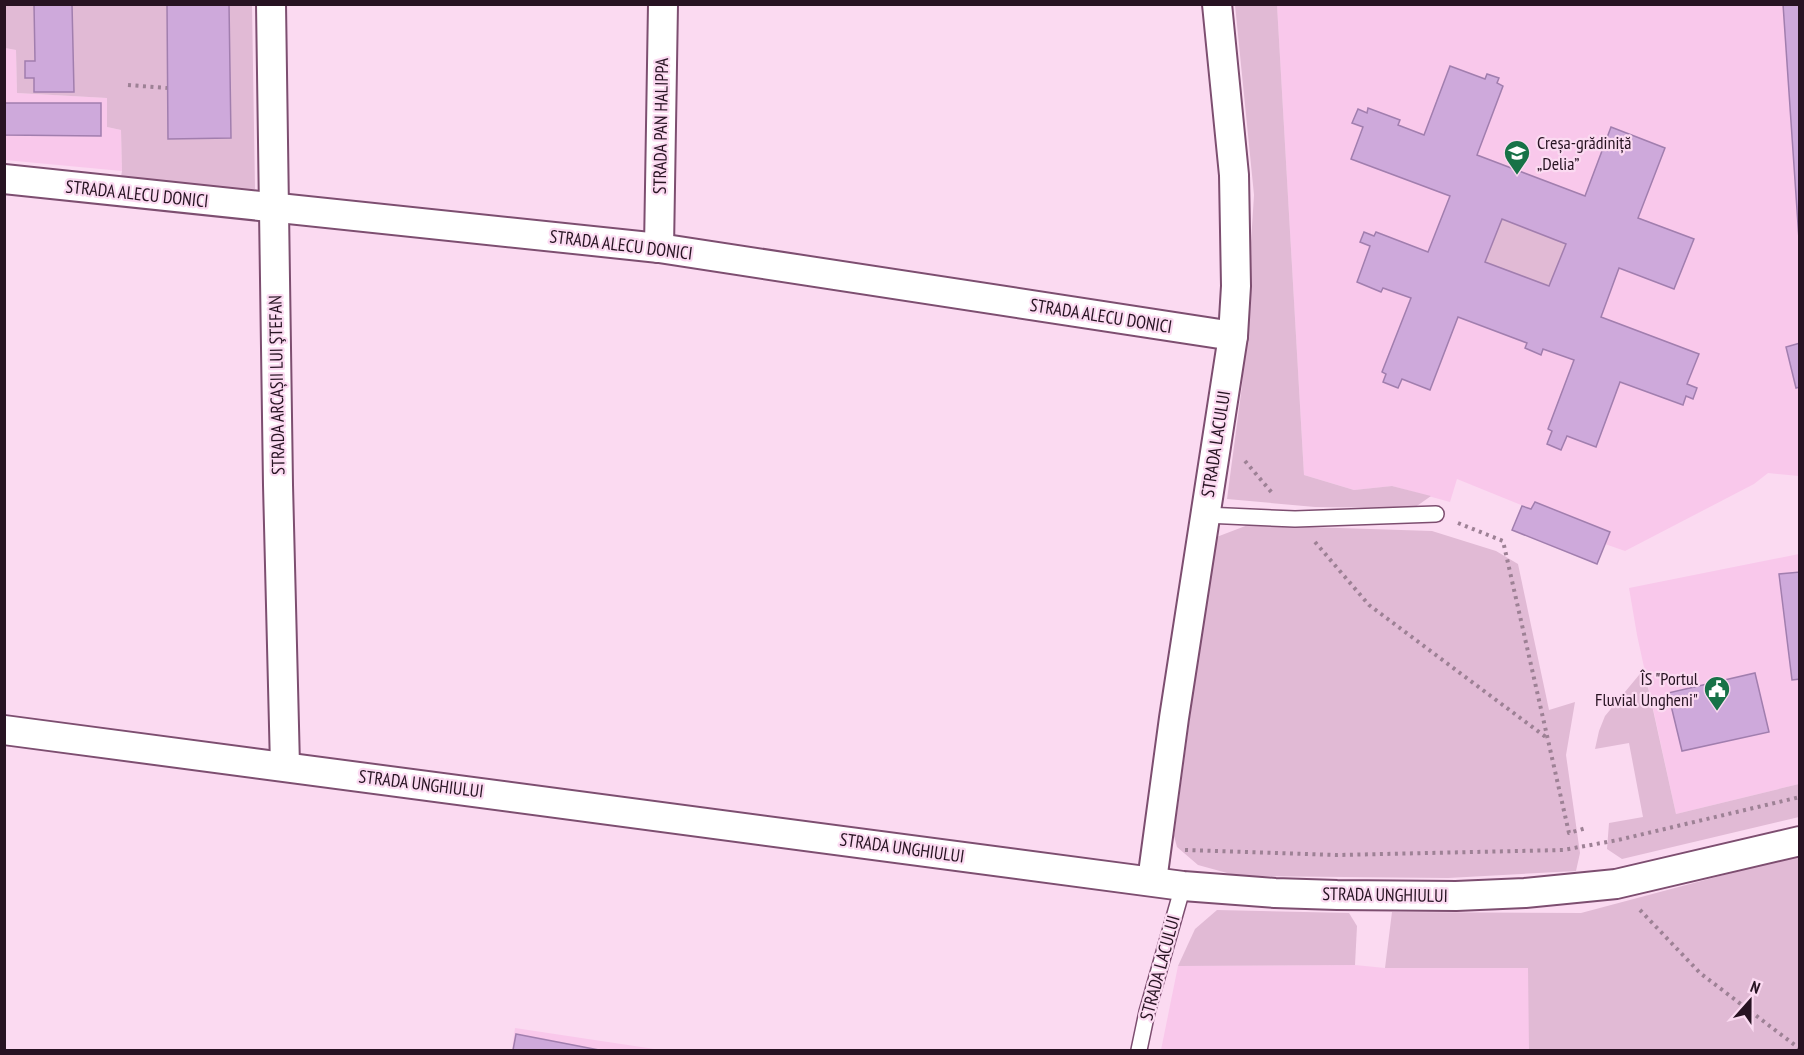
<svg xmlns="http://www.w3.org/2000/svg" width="1804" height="1055" viewBox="0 0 1804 1055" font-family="'PT Sans Narrow',sans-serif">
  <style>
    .built { fill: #f9c8eb }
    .green { fill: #e1bad5 }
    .building { fill: #cea9db; stroke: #a17eae; stroke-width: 1.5; fill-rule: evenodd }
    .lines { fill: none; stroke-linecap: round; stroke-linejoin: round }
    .lane-casing { stroke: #7d4e70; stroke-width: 18 }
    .street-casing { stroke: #7d4e70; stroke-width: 32 }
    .path { stroke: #9d8195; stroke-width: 4; stroke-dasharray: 3 4.5; stroke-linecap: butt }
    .lane { stroke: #fff; stroke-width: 15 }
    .street { stroke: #fff; stroke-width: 28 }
    .labels { text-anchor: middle; stroke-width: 4.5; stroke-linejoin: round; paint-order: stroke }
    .street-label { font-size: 18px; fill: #271322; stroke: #fbdaf1 }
    .poi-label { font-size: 18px; fill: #271322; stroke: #fbdaf1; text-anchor: start }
  </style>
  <rect width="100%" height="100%" fill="#fbdaf1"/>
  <g class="built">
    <polygon points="1277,5 1799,5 1799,476 1768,473 1754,484 1625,551 1605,544 1610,532 1535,502 1531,509 1457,479 1450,502 1392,486 1354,490 1304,475"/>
    <polygon points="5,48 16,50 17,93 107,98 107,127 121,130 122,171 5,160"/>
    <polygon points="1799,554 1799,784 1676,814 1637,635 1629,588"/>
    <polygon points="1355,965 1385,968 1529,968 1529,1050 1161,1050 1178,966"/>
    <polygon points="515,1028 661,1050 512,1050"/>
  </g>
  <g class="green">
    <polygon points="5,5 252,5 255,189 243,195 120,182 122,171 121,130 107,127 107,98 17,93 16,50 5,48"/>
    <polygon points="1235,5 1277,5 1304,475 1354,490 1392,486 1431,496 1414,508 1315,507 1227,499 1242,386 1254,195"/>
    <polygon points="1502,219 1566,244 1549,286 1485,262"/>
    <polygon points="1248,525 1432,531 1496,551 1518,564 1549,710 1575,702 1566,755 1580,853 1576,871 1448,878 1238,876 1198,865 1177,847 1174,836 1214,538"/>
    <polygon points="1644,669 1676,814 1799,784 1799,817 1622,859 1607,849 1609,823 1643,817 1629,743 1595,749 1599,731 1605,716"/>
    <polygon points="1799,855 1799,1050 1529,1050 1528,968 1385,968 1392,912 1581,913"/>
    <polygon points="1217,910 1349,913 1357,926 1355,965 1178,966 1195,929"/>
  </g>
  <g class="building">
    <polygon points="34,4 72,4 74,92 34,92 34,78 25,78 25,61 35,61"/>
    <polygon points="167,4 229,4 231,138 168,139"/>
    <polygon points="1783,4 1800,4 1800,254"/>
    <path d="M1450 66 1485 79 1487 74 1499 78 1497 83 1503 86 1477 155 1585 196 1611 127 1665 148 1638 218 1694 239 1674 289 1619 268 1601 317 1699 354 1687 384 1697 388 1693 399 1686 396 1683 405 1620 382 1596 447 1567 436 1561 450 1547 444 1552 431 1548 429 1574 360 1543 349 1541 355 1525 348 1527 343 1458 317 1430 390 1402 379 1398 388 1383 382 1386 374 1382 372 1411 298 1383 288 1381 292 1357 282 1370 246 1360 242 1364 232 1374 236 1376 232 1428 252 1450 196 1351 159 1363 127 1352 123 1358 109 1367 113 1368 108 1400 120 1398 125 1424 135ZM1502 219 1566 244 1549 286 1485 262Z"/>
    <polygon points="4,103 101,103 101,136 4,135"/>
    <polygon points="1800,343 1800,387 1796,388 1786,347"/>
    <polygon points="1535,502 1610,532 1597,564 1512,530 1522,506 1531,509"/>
    <polygon points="1800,572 1800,679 1792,680 1779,574"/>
    <polygon points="1755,673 1769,732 1682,751 1668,693"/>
    <polygon points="516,1034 599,1050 513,1050"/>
  </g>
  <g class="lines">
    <g class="lane-casing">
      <g id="lane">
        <polyline points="1205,515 1295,519 1436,514"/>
        <polyline points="1139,1050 1147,1012 1183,886"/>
      </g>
    </g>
    <g class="street-casing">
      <g id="street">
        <polyline points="271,4 278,485 285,766"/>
        <polyline points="4,179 659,248 1233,336"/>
        <polyline points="659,248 663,4"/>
        <polyline points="4,730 1183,886 1275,893 1337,895 1456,896 1525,893 1616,884 1800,841"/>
        <polyline points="1152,881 1174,718 1233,336 1236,286 1234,175 1217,4"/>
      </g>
    </g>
    <g class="path">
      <polyline points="128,85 167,88"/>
      <polyline points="1245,461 1273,494"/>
      <polyline points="1458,523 1503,541 1569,833 1586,828"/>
      <polyline points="1315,542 1369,605 1547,738"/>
      <polyline points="1185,850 1337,855 1563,850 1618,840 1800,797"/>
      <polyline points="1640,910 1700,973 1800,1049"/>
    </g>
    <use href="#lane" class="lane"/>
    <use href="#street" class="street"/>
  </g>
  <defs>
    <g id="school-pin" transform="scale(1.35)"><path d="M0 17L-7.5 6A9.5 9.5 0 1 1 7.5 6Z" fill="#177247" stroke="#fbdaf1"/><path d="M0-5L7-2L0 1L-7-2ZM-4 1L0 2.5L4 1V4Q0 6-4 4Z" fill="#fff"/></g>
    <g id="civic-pin" transform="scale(1.35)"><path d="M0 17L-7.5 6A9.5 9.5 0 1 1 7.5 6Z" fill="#177247" stroke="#fbdaf1"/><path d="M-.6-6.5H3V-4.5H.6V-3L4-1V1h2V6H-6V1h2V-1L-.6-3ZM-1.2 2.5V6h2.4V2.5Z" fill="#fff"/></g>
  </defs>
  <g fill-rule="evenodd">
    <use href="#school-pin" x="1517" y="153"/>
    <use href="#civic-pin" x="1717" y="689"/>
  </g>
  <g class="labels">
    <g class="street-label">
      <text transform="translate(661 126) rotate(-89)" y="6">STRADA PAN HALIPPA</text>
      <text transform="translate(137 194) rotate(6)" y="6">STRADA ALECU DONICI</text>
      <text transform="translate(621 245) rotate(7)" y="6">STRADA ALECU DONICI</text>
      <text transform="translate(1101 316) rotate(9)" y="6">STRADA ALECU DONICI</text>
      <text transform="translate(277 385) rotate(-91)" y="6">STRADA ARCAȘII LUI ŞTEFAN</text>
      <text transform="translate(1216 444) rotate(-81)" y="6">STRADA LACULUI</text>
      <text transform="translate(421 784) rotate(7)" y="6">STRADA UNGHIULUI</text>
      <text transform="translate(902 848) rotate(8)" y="6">STRADA UNGHIULUI</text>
      <text transform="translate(1385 895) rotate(1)" y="6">STRADA UNGHIULUI</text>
      <text transform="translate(1160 968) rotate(-75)" y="6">STRADA LACULUI</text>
    </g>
    <g class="poi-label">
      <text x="1537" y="149">Creșa-grădiniță<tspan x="1537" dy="21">„Delia”</tspan></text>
      <text x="1698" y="685" text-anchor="end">ÎS "Portul<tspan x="1698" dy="21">Fluvial Ungheni"</tspan></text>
    </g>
  </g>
  <rect width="1804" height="1055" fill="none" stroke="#271322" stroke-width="12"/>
  <g transform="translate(1750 1001) rotate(21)" stroke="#fbdaf1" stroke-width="4.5" paint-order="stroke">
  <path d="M0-4.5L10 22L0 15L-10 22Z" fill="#271322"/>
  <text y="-9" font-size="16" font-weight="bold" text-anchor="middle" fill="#271322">N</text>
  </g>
</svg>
